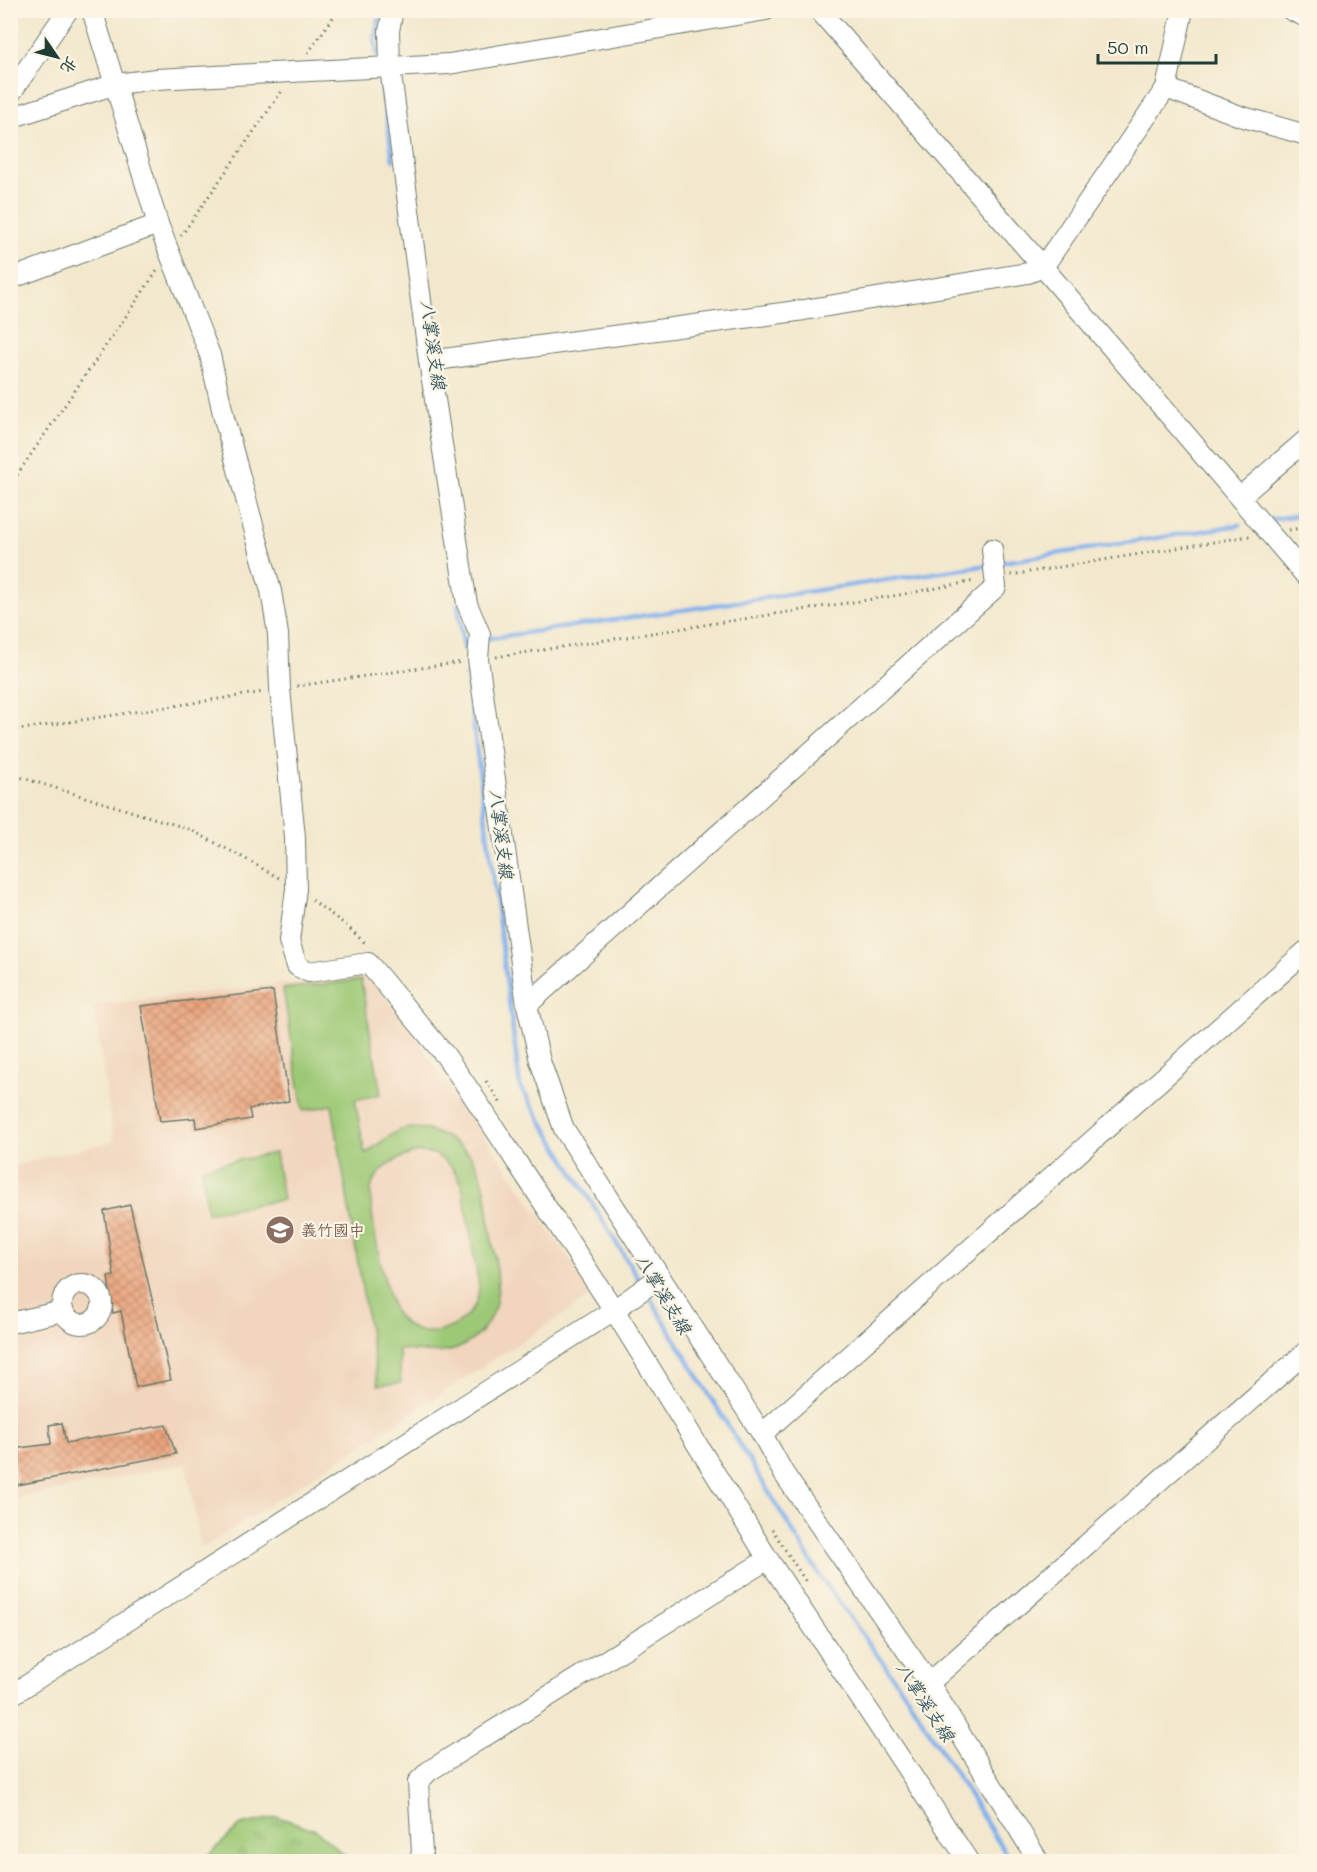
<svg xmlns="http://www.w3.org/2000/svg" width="1317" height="1872" viewBox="0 0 1317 1872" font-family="Mali,'LXGW WenKai TC',sans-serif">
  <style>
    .built { fill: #f1d5bd }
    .grass { fill: url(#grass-tufts); stroke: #5e8355; stroke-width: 1.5 }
    .garden { fill: #9dc976; stroke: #5e8355; stroke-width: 1.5; fill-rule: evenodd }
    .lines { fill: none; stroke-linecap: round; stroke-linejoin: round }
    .stream { stroke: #81b0ec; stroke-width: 4.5 }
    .building { fill: url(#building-cross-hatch) }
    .minor-casing { stroke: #69796a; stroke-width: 22 }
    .path { stroke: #69796a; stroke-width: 3; stroke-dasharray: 1.5 4.5; stroke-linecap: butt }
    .minor { stroke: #fff; stroke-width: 20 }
    .labels { text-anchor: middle; stroke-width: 4.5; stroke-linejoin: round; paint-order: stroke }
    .education-label { font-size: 16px; fill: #785e54; stroke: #fcf5e5; text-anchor: start }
    .water-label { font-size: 18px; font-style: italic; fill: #385a62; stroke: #fcf5e5 }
  </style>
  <defs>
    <pattern id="grass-tufts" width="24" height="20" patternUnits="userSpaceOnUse" patternTransform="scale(1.5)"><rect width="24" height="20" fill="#9dc976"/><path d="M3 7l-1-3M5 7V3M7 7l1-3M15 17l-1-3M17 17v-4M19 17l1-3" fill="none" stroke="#7fa462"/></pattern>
    <pattern id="building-cross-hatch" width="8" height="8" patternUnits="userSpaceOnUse" patternTransform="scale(1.5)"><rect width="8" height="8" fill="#eba57e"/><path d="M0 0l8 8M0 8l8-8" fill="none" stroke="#be8868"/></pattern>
  </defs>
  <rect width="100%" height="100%" fill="#fcf5e5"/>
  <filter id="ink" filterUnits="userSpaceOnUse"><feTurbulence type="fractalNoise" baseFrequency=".0167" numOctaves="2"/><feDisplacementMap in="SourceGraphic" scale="12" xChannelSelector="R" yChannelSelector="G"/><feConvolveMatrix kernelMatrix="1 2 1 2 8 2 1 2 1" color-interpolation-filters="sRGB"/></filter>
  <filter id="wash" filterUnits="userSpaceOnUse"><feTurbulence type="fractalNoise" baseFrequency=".008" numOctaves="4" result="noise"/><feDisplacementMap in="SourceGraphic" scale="24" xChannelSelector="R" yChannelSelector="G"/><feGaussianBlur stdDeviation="1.35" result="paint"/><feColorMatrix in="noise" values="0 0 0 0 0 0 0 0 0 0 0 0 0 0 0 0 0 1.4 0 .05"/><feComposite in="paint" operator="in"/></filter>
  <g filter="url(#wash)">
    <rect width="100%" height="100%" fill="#f3e8cd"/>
    <polygon class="built" points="370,974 595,1294 201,1549 186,1463 11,1500 10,1166 114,1141 93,1005"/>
    <polygon class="grass" points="278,1817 316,1830 351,1861 202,1861 241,1825"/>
    <g class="garden">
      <path d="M361 980 381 1094 355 1100 365 1154C379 1145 394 1128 412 1128 433 1128 460 1142 472 1158 487 1177 487 1206 490 1228 493 1250 500 1275 497 1296 494 1323 472 1348 444 1352 429 1354 414 1351 399 1349L401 1383 378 1385 332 1105 303 1111 283 989ZM419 1152 435 1154 451 1166 462 1184 479 1287C478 1293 478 1300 475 1305 458 1334 417 1344 396 1314 386 1299 366 1201 372 1185 381 1165 399 1157 419 1152Z"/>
      <polygon points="275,1153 283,1200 207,1213 202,1167"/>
    </g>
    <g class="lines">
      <g class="stream">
        <polyline points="377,55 375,38 381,10"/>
        <polyline points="381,81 393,160"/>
        <polyline points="1268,520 1306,514"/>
        <polyline points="997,563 1240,525"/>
        <polyline points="458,605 464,649"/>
        <polyline points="484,639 989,565"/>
        <polyline points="463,642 475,640"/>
        <polyline points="467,675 520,1086 641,1283"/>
        <polyline points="647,1293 820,1576 907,1696 1011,1862"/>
      </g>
    </g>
    <g id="blocks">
      <g class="building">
        <polygon points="273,991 289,1101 249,1109 251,1119 196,1128 195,1118 160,1121 141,1006"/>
        <polygon points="130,1205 171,1380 136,1387 121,1311 113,1313 108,1277 114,1276 104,1211"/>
        <polygon points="62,1423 66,1443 166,1425 176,1454 17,1485 12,1449 51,1444 49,1425"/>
      </g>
    </g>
  </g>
  <g filter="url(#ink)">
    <use href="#blocks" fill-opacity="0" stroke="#69796a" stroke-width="1.5"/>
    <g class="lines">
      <g class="minor-casing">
        <g id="minor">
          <polyline points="393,10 389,31 390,67 429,361 467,604 480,634 478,659 527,1005 540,1061 564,1129 762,1434 784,1474 929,1683 1039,1862"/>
          <polyline points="819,10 1043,267 1306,576"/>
          <polyline points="1291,10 1306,17"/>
          <polyline points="1166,88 1240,116 1306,135"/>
          <polyline points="10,94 68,10"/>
          <polyline points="10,118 116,84 156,79 449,64 766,10"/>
          <polyline points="158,224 210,355 224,418 271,591 278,634 280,689 295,837 296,889 289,941 297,966 309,972 368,963 445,1055 470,1091 614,1310 768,1559 969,1862"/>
          <polyline points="10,279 158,224 92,10"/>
          <polyline points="429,361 804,310 1028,273 1043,267 1166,88 1183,10"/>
          <polyline points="1240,497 1306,440"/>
          <polyline points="527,1005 996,587 992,549"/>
          <circle cx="82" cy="1304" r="20"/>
          <polyline points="10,1323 63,1311"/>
          <polyline points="762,1434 1306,951"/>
          <polyline points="929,1683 1306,1352"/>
          <polyline points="10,1696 614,1310 660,1277"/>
          <polyline points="419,1862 422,1853 418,1782 429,1771 768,1559"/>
        </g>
      </g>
      <g class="path">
        <polyline points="308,53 338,10"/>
        <polyline points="181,236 282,91"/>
        <polyline points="10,485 157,271"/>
        <polyline points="1289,530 1306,527"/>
        <polyline points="1011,575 1250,536"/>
        <polyline points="496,657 899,595 975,581"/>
        <polyline points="297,686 462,662"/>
        <polyline points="10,731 264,692"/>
        <polyline points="10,774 189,829 244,858 279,878"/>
        <polyline points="312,900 347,926 367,945"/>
        <polyline points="486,1081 502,1105"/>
        <polyline points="772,1529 806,1582"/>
      </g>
      <use href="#minor" class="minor"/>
    </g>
  </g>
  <defs>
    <g id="school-disc" transform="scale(1.5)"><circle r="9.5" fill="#8d6e63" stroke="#fcf5e5"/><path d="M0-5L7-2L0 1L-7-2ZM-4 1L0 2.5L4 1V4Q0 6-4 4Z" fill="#fff"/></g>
  </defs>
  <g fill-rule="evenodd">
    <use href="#school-disc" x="280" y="1230"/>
  </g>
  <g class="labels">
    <g class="education-label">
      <text x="301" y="1236">義竹國中</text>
    </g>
    <g class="water-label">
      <text transform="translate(433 345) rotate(82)" y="6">八掌溪支線</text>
      <text transform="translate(501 834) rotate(83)" y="6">八掌溪支線</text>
      <text transform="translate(663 1294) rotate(59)" y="6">八掌溪支線</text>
      <text transform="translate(925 1702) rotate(57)" y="6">八掌溪支線</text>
    </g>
  </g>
  <rect width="1317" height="1872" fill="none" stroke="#fcf5e5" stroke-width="36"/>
  <g transform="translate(57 57) rotate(125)" stroke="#fcf5e5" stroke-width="4.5" paint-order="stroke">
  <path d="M0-4.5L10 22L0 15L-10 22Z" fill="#1f3d34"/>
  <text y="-9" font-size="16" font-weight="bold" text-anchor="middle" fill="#1f3d34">北</text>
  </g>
  <path d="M1098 54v9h118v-9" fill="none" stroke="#1f3d34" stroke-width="3"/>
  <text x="1107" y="54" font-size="18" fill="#1f3d34" stroke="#fcf5e5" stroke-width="4.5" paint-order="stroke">50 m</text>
</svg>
